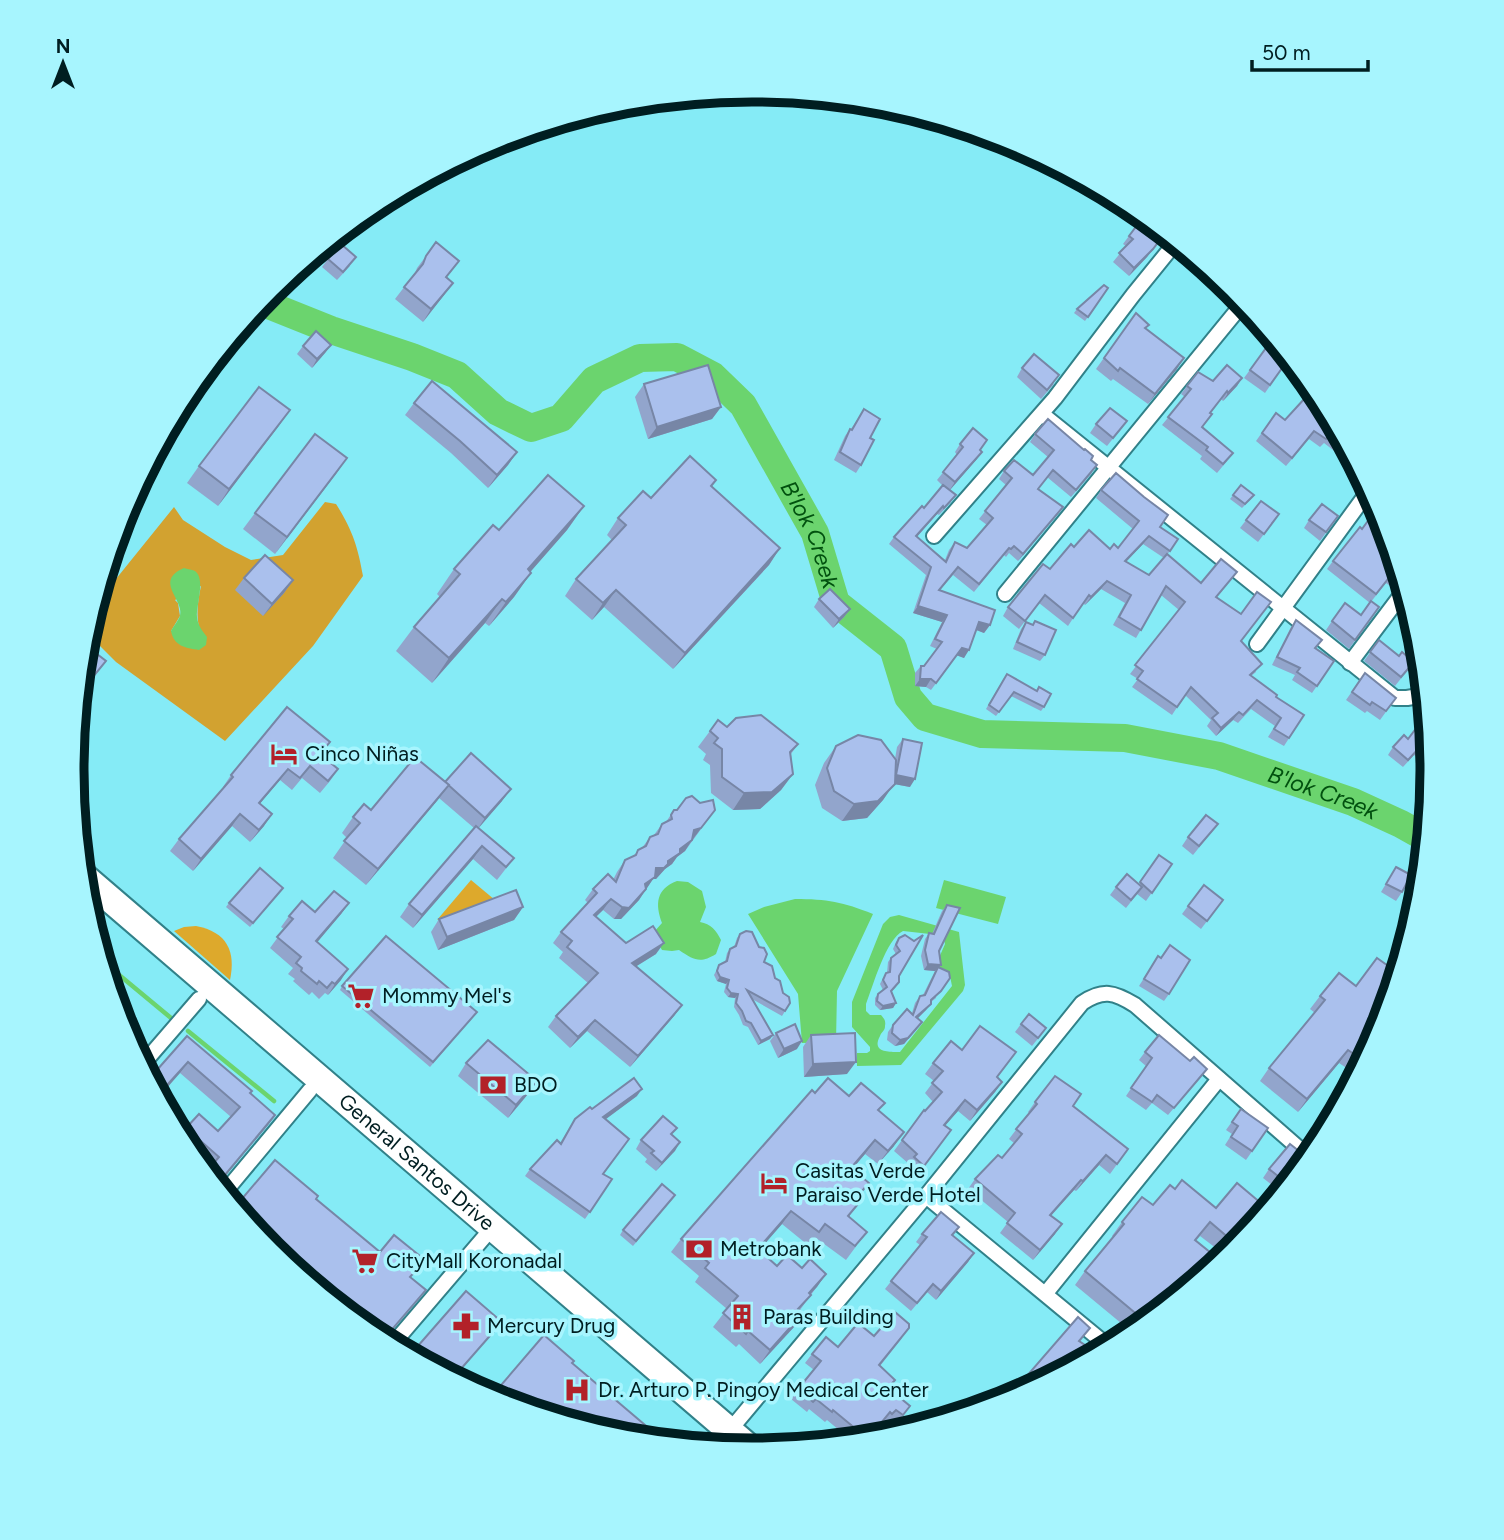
<svg xmlns="http://www.w3.org/2000/svg" width="1504" height="1540" viewBox="0 0 1504 1540" font-family="Figtree,sans-serif">
  <style>
    .green { fill: #dda92c }
    .forest { fill: #d2a230; fill-rule: evenodd }
    .water { fill: #6bd46e; fill-rule: evenodd }
    .lines { fill: none; stroke-linecap: round; stroke-linejoin: round }
    .stream { stroke: #6bd46e; stroke-width: 4.5 }
    .river { stroke: #6bd46e; stroke-width: 28 }
    .street-casing { stroke: #318189; stroke-width: 18 }
    .highway-casing { stroke: #318189; stroke-width: 30 }
    .street { stroke: #fff; stroke-width: 14 }
    .highway { stroke: #fff; stroke-width: 26 }
    .wall { fill: #92a5cc; fill-rule: evenodd }
    .shaded-wall { fill: #7786a6 }
    .building { fill: #aac0ed; stroke: #7786a6; stroke-width: 2 }
    .labels { text-anchor: middle; stroke-width: 7; stroke-linejoin: round; paint-order: stroke }
    .poi-label { font-size: 21px; fill: #001e21; stroke: #a7f5fe; text-anchor: start }
    .street-label { font-size: 21px; fill: #001e21; stroke: #a7f5fe }
    .water-label { font-size: 23px; font-style: italic; fill: #02510f; stroke: #a7f5fe }
    .rim { fill: none; stroke: #001e21; stroke-width: 9 }
  </style>
  <rect width="100%" height="100%" fill="#85ebf6"/>
  <g class="green">
    <polygon points="471,880 495,900 437,920"/>
    <path d="M196 926C227 932 236 951 230 980L174 931 184 927Z"/>
  </g>
  <path class="forest" d="M325 502 336 504C352 529 358 547 363 576L313 646 225 741 116 662 90 636 86 634 95 605 174 507 183 520 225 547 251 560 283 555ZM201 586C198 600 196 613 199 627L171 631 180 616 178 603 175 600Z"/>
  <g class="water">
    <path d="M184 568C187 569 194 570 195 571 206 579 196 605 197 617 198 626 202 630 207 637L206 645 199 650C185 648 174 646 171 631 173 627 178 621 180 616 185 600 153 581 184 568Z"/>
    <polygon points="944,880 1006,897 998,924 936,908"/>
    <path d="M677 881 688 882 702 891 706 907 700 922C711 924 716 930 721 940L716 954C700 964 694 960 679 950L672 951 662 950 657 941 654 932 662 923C655 904 656 889 677 881Z"/>
    <path d="M795 899C827 899 843 902 873 914L837 991 836 1042 802 1043 798 994 748 914 764 907Z"/>
    <path d="M899 915 959 932 965 985 963 991 901 1065 857 1066V1053H867L870 1051V1047L852 1027V1002L883 924 890 917ZM903 931 930 934 944 940 945 944C939 959 932 966 950 976L952 986 900 1052C889 1052 871 1053 880 1036 882 1031 885 1031 885 1026 886 1020 884 1019 881 1015H870L866 1011V1004C873 986 886 939 903 931Z"/>
  </g>
  <g class="lines">
    <g class="stream">
      <polyline points="118,974 171,1018"/>
      <polyline points="188,1031 274,1101"/>
    </g>
    <path class="river" id="s1" d="M261 302 331 330 412 357 457 375 498 412 531 428 561 418 594 380 640 358 677 357 713 376 743 405 815 533 836 603 893 648 908 697 925 717 982 734 1125 738 1219 756 1353 802 1401 824 1426 838"/>
    <g class="street-casing">
      <g id="street">
        <polyline points="1042,414 1395,698 1407,698 1425,695"/>
        <polyline points="934,536 1055,398 1133,295 1176,242"/>
        <polyline points="1005,594 1244,302"/>
        <polyline points="1257,644 1370,489"/>
        <polyline points="1350,663 1405,590"/>
        <polyline points="84,898 85,897"/>
        <polyline points="142,1065 199,999"/>
        <polyline points="224,1193 310,1090"/>
        <polyline points="926,1196 1109,1347"/>
        <polyline points="1046,1293 1219,1079"/>
        <polyline points="392,1345 492,1228"/>
        <path d="M720 1442 926 1196 1082 1003C1103 989 1114 992 1135 1005L1310 1158"/>
      </g>
    </g>
    <g class="highway-casing">
      <g id="highway">
        <path id="s2" d="M82 875 752 1450"/>
      </g>
    </g>
    <use href="#street" class="street"/>
    <use href="#highway" class="highway"/>
  </g>
  <g class="wall">
    <polygon points="1144,216 1167,235 1166,237 1164,235 1147,257 1129,276 1113,262 1126,246 1123,244"/>
    <polygon points="426,256 447,278 444,295 423,322 395,299 415,273 417,268"/>
    <polygon points="328,259 350,266 337,280 322,267"/>
    <polygon points="1108,288 1085,321 1074,313 1077,309"/>
    <polygon points="1136,313 1146,329 1177,369 1148,404 1113,379 1111,381 1096,369"/>
    <polygon points="1256,316 1274,339 1268,346 1248,327"/>
    <polygon points="331,345 325,353 312,368 297,354 303,346"/>
    <polygon points="1266,348 1285,364 1265,393 1244,378"/>
    <polygon points="1022,368 1054,384 1041,399 1017,377"/>
    <polygon points="1242,378 1237,386 1223,401 1221,399 1210,413 1203,427 1227,461 1217,473 1200,459 1202,456 1162,425 1185,397 1181,394 1187,386 1213,381"/>
    <polygon points="644,384 721,407 712,419 648,439 635,397"/>
    <polygon points="414,403 517,452 508,465 488,488 451,453 405,415"/>
    <polygon points="864,409 861,465 856,473 834,460 845,436 850,429 851,429"/>
    <polygon points="290,410 218,506 187,483 199,466"/>
    <polygon points="1276,413 1285,420 1331,418 1360,471 1324,443 1320,447 1309,439 1286,466 1256,441"/>
    <polygon points="1127,421 1107,446 1090,433 1096,424"/>
    <polygon points="1035,434 1091,460 1092,473 1071,497 1047,477 1038,489 1057,515 1018,561 1009,553 1006,557 1004,555 974,592 953,575 940,590 990,625 984,633 976,630 964,658 956,655 931,690 926,687 915,686 915,673 921,666 924,666 937,649 930,646 942,622 913,613 926,575 889,544 894,537 924,508 943,486 937,480 957,455 955,452 960,444 980,450 982,452 976,460 950,490 951,502 939,515 937,514 917,537 945,560 949,550 955,542 967,548 987,525 979,519 1006,485 999,479 1004,471 1033,475 1048,457 1030,442"/>
    <polygon points="347,458 275,554 243,529 255,513"/>
    <polygon points="716,480 712,486 780,548 769,565 673,669 604,607 592,620 565,596 576,579 612,540 607,535 618,518 651,498"/>
    <polygon points="1241,485 1251,499 1242,508 1230,499"/>
    <path d="M1101 490 1160 527 1178 539 1167 555 1201 583 1231 580 1216 598 1241 642 1256 672 1251 676 1276 697 1304 715 1284 746 1268 737 1275 726 1251 709 1238 723 1233 720 1216 736 1207 726 1211 720 1185 695 1172 715 1132 687 1138 679 1130 674 1179 610 1161 595 1136 638 1113 625 1125 603 1101 589 1085 605 1083 603 1068 626 1039 603 1019 629 1003 616 1008 607 1074 547 1110 549 1118 548 1133 529 1096 498ZM1143 544 1164 558 1149 575 1126 562Z"/>
    <polygon points="1261,501 1279,514 1258,542 1240,528"/>
    <polygon points="584,506 567,530 530,572 531,573 514,597 489,626 485,623 432,683 396,651 414,627 440,597 437,594 454,569 499,530"/>
    <polygon points="1338,516 1320,541 1304,528 1309,520"/>
    <polygon points="1385,547 1394,553 1402,580 1394,589 1386,583 1370,603 1327,569 1333,561"/>
    <polygon points="244,578 293,580 284,593 263,616 235,590"/>
    <polygon points="819,599 850,609 844,617 833,628 814,607"/>
    <polygon points="1379,607 1349,649 1326,630 1332,621 1361,615"/>
    <polygon points="1296,620 1316,648 1334,661 1312,693 1292,680 1295,675 1272,665 1291,627"/>
    <polygon points="1026,622 1045,655 1040,661 1013,649 1021,629"/>
    <polygon points="1379,640 1399,656 1414,662 1395,686 1364,661"/>
    <polygon points="1365,673 1396,698 1380,720 1367,711 1365,713 1346,700"/>
    <polygon points="1004,678 1036,691 1039,687 1044,707 1041,711 1011,696 996,716 986,709"/>
    <polygon points="1427,714 1431,759 1427,765 1414,755 1403,767 1388,755 1393,747 1408,739"/>
    <polygon points="727,727 798,744 791,754 793,774 781,790 760,809 733,810 711,793 710,765 703,760 706,754 698,747 710,731"/>
    <polygon points="903,739 910,787 894,784 883,800 867,818 842,821 822,808 815,785 824,763 836,746 895,759 897,747"/>
    <polygon points="321,755 338,769 330,781 320,793 302,778 292,790 280,780 260,803 264,826 250,842 232,826 193,871 170,851 179,839 224,787 223,787 231,775"/>
    <polygon points="445,782 502,801 478,828 514,858 497,880 473,859 413,928 400,917 409,904 474,828 439,798 366,885 333,858 347,838 342,833 353,817"/>
    <polygon points="700,803 715,810 685,851 677,857 672,864 665,869 656,879 653,879 639,900 621,919 614,919 603,910 596,917 626,943 656,954 636,966 682,1005 674,1016 630,1067 587,1031 570,1048 548,1027 556,1016 588,983 559,958 563,952 553,943 561,932 588,903 585,900 593,889 613,880 617,872 625,860 633,857 638,850 642,848 650,837 654,835 662,824 666,822 674,810"/>
    <polygon points="1218,824 1193,855 1182,846 1188,837"/>
    <polygon points="1159,855 1172,864 1146,901 1137,894 1126,908 1110,895 1116,887 1139,884"/>
    <polygon points="1396,867 1402,892 1396,901 1381,892"/>
    <polygon points="280,892 250,927 226,907 229,903"/>
    <polygon points="1223,900 1201,929 1182,914 1188,906"/>
    <polygon points="349,903 341,914 317,942 341,980 328,995 325,993 319,999 312,992 309,995 293,981 295,979 288,974 293,968 270,948 284,929 281,927 289,916 315,912"/>
    <polygon points="947,905 939,951 936,998 931,1002 926,1010 918,1018 917,1029 904,1044 895,1046 887,1040 888,1032 893,1025 912,1013 915,1003 920,996 923,995 935,971 924,970 921,956 925,939 929,933 932,934 942,911"/>
    <polygon points="523,907 514,920 438,950 431,932 439,919"/>
    <polygon points="740,934 764,962 783,993 790,1003 782,1016 752,999 773,1035 770,1039 758,1045 748,1027 743,1025 739,1015 734,1007 735,998 728,997 724,992 726,984 717,981 714,975 719,965 725,962 727,953 730,949 734,947 737,938"/>
    <polygon points="905,935 896,987 891,992 896,1003 893,1008 880,1010 875,1005 875,998 878,994 883,990 880,984 883,978 887,973 888,962 891,958 896,954 893,949 896,942 899,938"/>
    <polygon points="1158,956 1169,994 1164,1001 1139,986"/>
    <polygon points="342,986 474,1016 430,1067 340,990"/>
    <polygon points="1356,986 1380,1031 1357,1075 1339,1063 1298,1112 1260,1081 1269,1068 1315,1013 1310,1009 1320,996"/>
    <polygon points="1021,1024 1040,1036 1032,1046 1015,1032"/>
    <polygon points="776,1033 797,1049 778,1058 770,1041"/>
    <polygon points="811,1035 847,1074 804,1077 803,1047"/>
    <polygon points="187,1036 275,1115 268,1125 222,1180 211,1167 183,1142 180,1136 186,1128 218,1131 231,1117 180,1073"/>
    <polygon points="1145,1052 1190,1061 1207,1069 1168,1115 1152,1103 1146,1110 1126,1096 1146,1066 1139,1060"/>
    <polygon points="466,1063 528,1094 508,1118 458,1076"/>
    <polygon points="933,1063 997,1077 1002,1082 995,1092 970,1121 958,1111 945,1125 951,1130 917,1176 906,1168 909,1164 894,1151 924,1110 925,1111 933,1102 925,1093 934,1081 925,1074"/>
    <polygon points="815,1093 849,1096 879,1111 894,1146 878,1164 865,1154 852,1169 869,1183 855,1201 849,1218 857,1245 846,1260 816,1238 809,1246 782,1224 759,1250 777,1266 802,1268 826,1274 800,1310 794,1327 760,1364 739,1344 736,1347 713,1327 727,1309 695,1282 699,1276 671,1252 681,1239"/>
    <polygon points="637,1096 605,1119 604,1174 612,1179 585,1219 525,1176 530,1169 560,1143 575,1119 592,1109"/>
    <polygon points="1035,1102 1073,1106 1128,1149 1110,1174 1099,1165 1076,1191 1074,1190 1051,1216 1055,1234 1033,1260 1000,1233 1008,1222 968,1189 975,1179 1002,1158 1014,1143 1009,1139 1029,1113 1028,1112"/>
    <polygon points="1342,1103 1325,1135 1316,1127 1322,1119"/>
    <polygon points="1241,1109 1268,1128 1246,1160 1225,1145 1232,1134 1226,1130"/>
    <polygon points="641,1140 680,1142 656,1171 645,1162 647,1159 636,1149"/>
    <polygon points="1309,1159 1281,1192 1263,1178 1269,1169"/>
    <polygon points="1175,1189 1216,1208 1268,1209 1245,1237 1242,1234 1235,1244 1231,1241 1221,1252 1200,1236 1196,1241 1221,1261 1133,1333 1075,1285 1085,1271 1113,1237 1112,1236 1122,1222 1153,1205"/>
    <polygon points="675,1195 633,1246 620,1235 623,1230"/>
    <polygon points="922,1234 953,1236 974,1253 968,1262 936,1300 927,1292 911,1311 885,1289 920,1245 916,1242"/>
    <polygon points="874,1336 902,1338 880,1366 889,1389 910,1406 896,1425 890,1420 886,1424 883,1422 869,1439 851,1440 827,1420 825,1422 809,1409 807,1412 791,1399 814,1370 805,1363 812,1354 838,1347"/>
  </g>
  <g class="shaded-wall">
    <polygon points="1165,233 1147,257 1129,276 1134,268"/>
    <polygon points="453,283 444,295 423,322 431,309"/>
    <polygon points="331,345 325,353 312,368 317,359"/>
    <polygon points="1184,358 1177,369 1148,404 1155,394"/>
    <polygon points="1242,378 1237,386 1223,401 1228,393"/>
    <polygon points="721,407 712,419 648,439 657,427"/>
    <polygon points="290,410 278,427 218,506 229,489"/>
    <polygon points="517,452 508,465 488,488 497,475"/>
    <polygon points="982,452 976,460 949,491 955,482"/>
    <polygon points="347,458 336,474 275,554 287,537"/>
    <polygon points="584,506 567,530 511,594 528,569"/>
    <polygon points="943,506 937,514 910,544 916,536"/>
    <polygon points="1063,507 1057,515 1018,561 1023,554"/>
    <polygon points="1149,536 1143,544 1119,569 1125,561"/>
    <polygon points="780,548 769,565 673,669 685,653"/>
    <polygon points="531,573 514,597 489,626 506,602"/>
    <polygon points="293,580 284,593 263,616 272,604"/>
    <polygon points="1107,581 1101,589 1085,605 1091,597"/>
    <polygon points="616,590 604,607 592,620 603,603"/>
    <polygon points="502,599 485,623 432,683 449,658"/>
    <polygon points="918,606 947,615 942,622 913,613"/>
    <polygon points="850,609 844,617 833,628 839,619"/>
    <polygon points="979,622 990,625 984,633 974,629"/>
    <polygon points="962,648 969,650 964,658 956,655 931,690"/>
    <polygon points="920,679 931,679 926,687 915,686"/>
    <polygon points="1239,712 1233,720 1216,736 1221,728"/>
    <polygon points="288,769 280,780 251,814 259,803"/>
    <polygon points="793,774 781,790 760,809 733,810 744,793"/>
    <polygon points="896,775 915,779 910,787 894,784 883,800 867,818 842,821 854,804 890,783"/>
    <polygon points="449,785 437,801 366,885 378,869"/>
    <polygon points="511,789 502,801 477,830 485,818"/>
    <polygon points="715,810 693,839 686,841 694,830"/>
    <polygon points="240,814 232,826 193,871 201,859"/>
    <polygon points="272,814 264,826 250,842 259,830"/>
    <polygon points="692,840 685,851 677,857 672,864 665,869 656,879 653,879 647,888 637,895 656,868 668,861 680,849"/>
    <polygon points="482,846 473,859 413,928 422,915"/>
    <polygon points="646,889 639,900 621,919 614,919 622,907"/>
    <polygon points="611,899 603,910 586,926 594,915"/>
    <polygon points="349,903 341,914 309,952 316,941"/>
    <polygon points="523,907 514,920 438,950 447,937"/>
    <polygon points="664,943 656,954 624,974 632,963"/>
    <polygon points="928,964 941,965 936,971 938,967 935,971 924,970"/>
    <polygon points="348,969 341,980 328,995 335,984"/>
    <polygon points="720,977 729,980 726,984 717,981"/>
    <polygon points="731,993 738,994 735,998 728,997"/>
    <polygon points="896,1003 893,1008 880,1010 883,1006"/>
    <polygon points="931,1004 926,1010 912,1024 916,1017"/>
    <polygon points="682,1005 674,1016 630,1067 638,1056"/>
    <polygon points="595,1020 587,1031 570,1048 578,1037"/>
    <polygon points="922,1022 904,1044 895,1046 900,1040"/>
    <polygon points="773,1035 770,1039 758,1045 761,1041"/>
    <polygon points="802,1041 797,1049 778,1058 784,1049"/>
    <polygon points="1348,1050 1339,1063 1298,1112 1307,1099"/>
    <polygon points="188,1062 180,1073 159,1097 158,1095"/>
    <polygon points="856,1062 847,1074 804,1077 813,1064"/>
    <polygon points="537,1081 528,1094 508,1118 516,1105"/>
    <polygon points="1002,1082 995,1092 970,1121 977,1110"/>
    <polygon points="642,1089 637,1096 598,1125 603,1117"/>
    <polygon points="965,1100 958,1111 937,1135 944,1125"/>
    <polygon points="275,1115 268,1125 217,1186 224,1176"/>
    <polygon points="904,1132 894,1146 878,1164 888,1151"/>
    <polygon points="875,1140 865,1154 841,1182 851,1168"/>
    <polygon points="680,1142 675,1151 656,1171 662,1163"/>
    <polygon points="1106,1155 1099,1165 1076,1191 1083,1181"/>
    <polygon points="1081,1180 1074,1190 1043,1224 1050,1215"/>
    <polygon points="791,1211 782,1224 748,1263 758,1249"/>
    <polygon points="1062,1224 1055,1234 1033,1260 1040,1250"/>
    <polygon points="1240,1227 1231,1241 1221,1252 1230,1239"/>
    <polygon points="974,1253 968,1262 936,1300 941,1291"/>
    <polygon points="826,1274 817,1287 799,1306 809,1293"/>
    <polygon points="803,1313 794,1327 760,1364 770,1350"/>
  </g>
  <g class="building">
    <polygon points="1144,216 1165,233 1153,249 1134,268 1119,253 1133,239 1129,236"/>
    <polygon points="436,242 459,261 446,277 453,283 431,309 404,287 423,264 426,256"/>
    <polygon points="341,244 356,257 343,272 328,259"/>
    <polygon points="1104,285 1108,288 1088,317 1077,309"/>
    <polygon points="1136,313 1149,325 1145,328 1184,358 1155,394 1120,368 1118,371 1104,358"/>
    <polygon points="1256,316 1270,334 1254,319"/>
    <polygon points="316,331 331,345 317,359 303,346"/>
    <polygon points="1266,348 1285,364 1270,385 1250,370"/>
    <polygon points="1034,354 1059,375 1047,390 1022,368"/>
    <polygon points="708,365 721,407 657,427 644,384"/>
    <polygon points="1227,365 1242,378 1228,393 1227,391 1210,413 1212,414 1202,427 1233,453 1223,464 1206,450 1208,447 1168,417 1191,389 1187,386 1198,372 1213,381"/>
    <polygon points="432,381 517,452 497,475 460,441 414,403"/>
    <polygon points="259,387 290,410 229,489 199,466"/>
    <polygon points="1306,397 1331,418 1348,450 1329,435 1326,439 1314,431 1292,458 1262,433 1276,413 1285,420"/>
    <polygon points="1110,408 1127,421 1113,438 1096,424"/>
    <polygon points="864,409 880,419 870,438 874,440 861,465 840,452 850,429 852,430"/>
    <polygon points="1048,419 1084,450 1085,449 1093,456 1091,460 1097,465 1076,490 1053,470 1038,489 1063,507 1023,554 1014,546 1011,549 1009,548 979,584 958,567 939,590 995,610 990,625 979,622 969,650 962,648 936,683 931,679 920,679 921,666 924,666 942,642 935,639 947,615 918,606 931,567 894,537 922,506 924,508 943,485 956,495 944,508 943,506 916,536 946,562 955,542 967,548 993,518 985,511 1012,478 1004,471 1014,460 1033,475 1054,450 1035,434"/>
    <polygon points="973,428 987,440 980,450 982,452 955,482 943,472 963,447 960,444"/>
    <polygon points="315,434 347,458 287,537 255,513"/>
    <polygon points="690,456 716,480 711,486 780,548 685,653 616,590 603,603 576,579 626,525 618,518 643,491 651,498"/>
    <polygon points="1116,473 1144,497 1168,515 1160,527 1178,539 1170,551 1149,536 1125,561 1149,575 1167,554 1201,583 1221,559 1237,572 1216,597 1241,614 1257,592 1271,602 1241,641 1262,664 1250,675 1277,695 1276,697 1304,715 1289,738 1274,729 1281,718 1257,700 1243,715 1239,712 1221,728 1212,718 1218,713 1191,687 1177,707 1137,679 1143,671 1135,665 1185,602 1166,586 1141,630 1119,617 1131,595 1107,581 1091,597 1089,595 1073,618 1045,595 1025,621 1008,607 1043,564 1050,569 1071,544 1074,547 1089,530 1110,549 1114,544 1118,548 1139,521 1101,490"/>
    <polygon points="548,475 584,506 528,569 531,573 506,602 502,599 449,658 414,627 460,574 454,569 493,525 499,530"/>
    <polygon points="1241,485 1254,495 1245,504 1233,495"/>
    <polygon points="1261,501 1279,514 1264,534 1246,520"/>
    <polygon points="1322,504 1338,516 1326,532 1309,520"/>
    <polygon points="1375,511 1383,516 1390,540 1385,547 1394,553 1401,579 1400,581 1392,574 1376,594 1333,561 1360,527 1362,529"/>
    <polygon points="265,555 293,580 272,604 244,578"/>
    <polygon points="830,589 850,609 839,619 819,599"/>
    <polygon points="1371,601 1379,607 1355,640 1332,621 1345,603 1361,615"/>
    <polygon points="1296,620 1322,640 1315,648 1334,661 1317,686 1297,672 1300,668 1277,657"/>
    <polygon points="1035,621 1056,630 1045,655 1017,642 1026,622 1033,625"/>
    <polygon points="1379,640 1399,656 1402,652 1414,662 1401,677 1370,652"/>
    <polygon points="84,644 106,661 79,694"/>
    <polygon points="1365,673 1396,698 1386,711 1372,702 1370,705 1352,692"/>
    <polygon points="1007,674 1037,691 1039,687 1051,694 1044,707 1014,692 999,712 989,705"/>
    <polygon points="287,707 330,742 320,754 338,769 328,781 310,766 300,778 288,769 259,803 272,814 259,830 240,814 201,859 179,839 233,777 231,775"/>
    <polygon points="1427,714 1431,757 1419,748 1408,760 1393,747 1404,735 1408,739"/>
    <polygon points="761,715 798,744 790,752 793,774 772,792 744,793 722,777 722,749 714,743 718,738 710,731 718,720 727,727 736,718"/>
    <polygon points="858,735 881,740 896,760 895,784 878,801 854,804 834,791 827,768 836,746"/>
    <polygon points="903,739 922,743 915,779 896,775"/>
    <polygon points="471,753 511,789 485,818 445,782"/>
    <polygon points="415,757 449,785 378,869 344,841 360,823 353,817 364,804 371,810"/>
    <polygon points="692,796 700,803 713,800 715,810 701,828 694,830 692,840 680,849 680,853 668,861 668,864 664,868 656,868 655,877 645,884 646,889 629,908 622,907 611,899 594,915 626,943 653,926 664,943 632,963 682,1005 638,1056 595,1020 578,1037 556,1016 598,973 567,947 572,941 561,932 597,893 593,889 608,874 616,882 625,860 636,855 638,850 646,846 650,837 658,834 662,824 672,819 671,815 674,810 677,810 686,798"/>
    <polygon points="1206,815 1218,824 1199,846 1188,837"/>
    <polygon points="476,826 514,858 506,867 482,846 422,915 409,904"/>
    <polygon points="1159,855 1172,864 1152,893 1140,882"/>
    <polygon points="1396,867 1411,875 1402,892 1386,884"/>
    <polygon points="260,868 283,888 253,923 229,903"/>
    <polygon points="1127,874 1142,887 1131,900 1116,887"/>
    <polygon points="1204,885 1223,900 1207,921 1188,906"/>
    <polygon points="516,890 523,907 447,937 439,919"/>
    <polygon points="334,891 349,903 316,941 348,969 335,984 332,982 327,988 319,981 317,984 301,971 302,968 296,963 301,957 277,937 293,919 289,916 302,901 315,912"/>
    <polygon points="947,905 960,908 939,951 941,965 928,964 925,950 929,933 934,934"/>
    <polygon points="746,931 752,932 759,947 764,948 767,954 764,962 772,966 775,978 780,981 783,993 789,997 790,1003 785,1011 747,990 773,1035 761,1041 751,1023 746,1021 742,1011 736,1003 738,994 731,993 727,988 729,980 720,977 717,971 719,965 727,961 730,949 736,946 740,934"/>
    <polygon points="905,935 914,941 923,935 899,976 899,982 891,991 896,1003 883,1006 877,1001 878,994 887,987 883,980 886,973 890,972 891,958 900,951 896,945 899,938"/>
    <polygon points="386,936 477,1012 433,1062 342,986"/>
    <polygon points="1170,945 1190,960 1169,994 1144,979 1158,956 1161,958"/>
    <polygon points="1377,958 1398,973 1380,1031 1364,1061 1348,1050 1307,1099 1269,1068 1325,1000 1320,996 1339,973 1356,986"/>
    <polygon points="938,967 949,972 950,978 941,991 931,1000 931,1004 916,1017 922,1022 908,1038 900,1040 892,1033 893,1025 907,1009 913,1015 920,996 925,995"/>
    <polygon points="1029,1014 1046,1028 1038,1038 1021,1024"/>
    <polygon points="795,1024 802,1041 784,1049 776,1033"/>
    <polygon points="980,1026 1016,1052 997,1077 1002,1082 977,1110 965,1100 944,1125 951,1130 924,1166 914,1157 917,1154 902,1140 924,1110 925,1111 942,1092 932,1083 943,1071 933,1063 951,1041 962,1050"/>
    <polygon points="855,1033 856,1062 813,1064 811,1035"/>
    <polygon points="1159,1035 1190,1061 1194,1057 1207,1069 1174,1108 1157,1095 1152,1102 1131,1088 1152,1058 1145,1052"/>
    <polygon points="187,1036 252,1091 250,1093 275,1115 224,1176 220,1186 218,1187 206,1172 219,1157 186,1128 199,1114 218,1131 240,1107 188,1062 158,1095 149,1079"/>
    <polygon points="488,1040 537,1081 516,1105 466,1063"/>
    <polygon points="1055,1076 1081,1094 1073,1106 1128,1149 1117,1164 1106,1155 1083,1181 1081,1180 1050,1215 1062,1224 1040,1250 1007,1223 1015,1213 975,1179 998,1155 1002,1158 1022,1134 1016,1129 1037,1104 1035,1102"/>
    <polygon points="634,1078 642,1089 603,1117 629,1139 603,1174 612,1179 590,1212 530,1169 557,1140 561,1144 575,1119 590,1107 592,1109"/>
    <polygon points="828,1078 849,1096 861,1083 885,1103 878,1110 904,1132 888,1151 875,1140 851,1168 869,1183 854,1200 858,1204 848,1216 867,1232 855,1246 825,1224 819,1232 791,1211 758,1249 777,1266 787,1255 802,1268 810,1259 826,1274 809,1293 811,1295 798,1309 803,1313 770,1350 748,1331 746,1334 723,1313 738,1296 705,1268 709,1263 681,1239 812,1090 815,1093"/>
    <polygon points="1338,1100 1342,1103 1330,1125 1322,1119"/>
    <polygon points="1241,1109 1268,1128 1252,1151 1231,1137 1238,1126 1232,1122"/>
    <polygon points="663,1116 677,1128 671,1134 680,1142 662,1163 651,1153 654,1151 641,1140"/>
    <polygon points="1290,1144 1309,1159 1288,1184 1269,1169"/>
    <polygon points="275,1160 318,1196 316,1199 380,1252 394,1235 425,1260 410,1277 426,1290 383,1340 374,1335 271,1251 235,1207"/>
    <polygon points="1182,1180 1216,1208 1237,1183 1268,1209 1255,1224 1252,1221 1244,1230 1240,1227 1230,1239 1210,1222 1195,1240 1221,1261 1146,1322 1085,1271 1124,1224 1122,1222 1142,1197 1153,1205 1170,1185 1175,1189"/>
    <polygon points="662,1184 675,1195 636,1241 623,1230"/>
    <polygon points="941,1212 959,1227 952,1235 974,1253 941,1291 933,1284 917,1303 891,1281 927,1237 922,1234"/>
    <polygon points="466,1291 502,1322 453,1378 410,1355"/>
    <polygon points="895,1312 909,1324 909,1328 879,1365 895,1380 888,1388 910,1406 903,1415 896,1410 892,1414 890,1412 868,1439 833,1410 832,1412 816,1399 813,1402 798,1389 821,1361 812,1354 826,1337 838,1347 858,1323 874,1336"/>
    <polygon points="1078,1317 1090,1328 1079,1341 1088,1347 1071,1367 1012,1399 1006,1400"/>
    <polygon points="544,1335 574,1361 572,1363 665,1442 619,1437 490,1398"/>
  </g>
  <defs>
    <g id="hotel-bare" transform="scale(2.1)"><path d="M-6-4.5h1.5V1H6V5H4.5V3h-9V5H-6ZM-4 0a1.8 1.8 0 1 1 3.6 0ZM.5 0V-2.5h3Q6-2.5 6 0Z" fill="#b22129" stroke="#a7f5fe" stroke-width="2.5" paint-order="stroke"/></g>
    <g id="supermarket-bare" transform="scale(2.1)"><path d="M-6-5.5h2.5l.6 2H6L4.5 2H-2.5L-4.4-4H-6ZM-1.5 3.2a1.3 1.3 0 1 0 .1 0ZM3 3.2a1.3 1.3 0 1 0 .1 0Z" fill="#b22129" stroke="#a7f5fe" stroke-width="2.5" paint-order="stroke"/></g>
    <g id="bank-bare" transform="scale(2.1)"><path d="M-6-4H6V4H-6ZM0-2.3a2.3 2.3 0 1 0 0 4.6a2.3 2.3 0 1 0 0-4.6Z" fill="#b22129" stroke="#a7f5fe" stroke-width="2.5" paint-order="stroke"/></g>
    <g id="building-bare" transform="scale(2.1)"><path d="M-4-6H4V6H1V3H-1V6H-4ZM-2.5-4.3h1.7v1.8h-1.7ZM.8-4.3h1.7v1.8H.8ZM-2.5-1h1.7V.8h-1.7ZM.8-1h1.7V.8H.8Z" fill="#b22129" stroke="#a7f5fe" stroke-width="2.5" paint-order="stroke"/></g>
    <g id="pharmacy-bare" transform="scale(2.1)"><path d="M-2-6h4v4h4v4h-4v4h-4v-4h-4v-4h4Z" fill="#b22129" stroke="#a7f5fe" stroke-width="2.5" paint-order="stroke"/></g>
    <g id="hospital-bare" transform="scale(2.1)"><path d="M-5-5h3v3.5h4V-5h3V5h-3V1.5h-4V5h-3Z" fill="#b22129" stroke="#a7f5fe" stroke-width="2.5" paint-order="stroke"/></g>
  </defs>
  <g fill-rule="evenodd">
    <use href="#hotel-bare" x="284" y="754"/>
    <use href="#supermarket-bare" x="361" y="996"/>
    <use href="#bank-bare" x="493" y="1085"/>
    <use href="#hotel-bare" x="774" y="1183"/>
    <use href="#bank-bare" x="699" y="1249"/>
    <use href="#supermarket-bare" x="365" y="1261"/>
    <use href="#building-bare" x="742" y="1317"/>
    <use href="#pharmacy-bare" x="466" y="1326"/>
    <use href="#hospital-bare" x="577" y="1390"/>
  </g>
  <g class="labels">
    <g class="poi-label">
      <text x="305" y="761">Cinco Niñas</text>
      <text x="382" y="1003">Mommy Mel's</text>
      <text x="514" y="1092">BDO</text>
      <text x="795" y="1178">Casitas Verde<tspan x="795" dy="24">Paraiso Verde Hotel</tspan></text>
      <text x="720" y="1256">Metrobank</text>
      <text x="386" y="1268">CityMall Koronadal</text>
      <text x="763" y="1324">Paras Building</text>
      <text x="487" y="1333">Mercury Drug</text>
      <text x="598" y="1397">Dr. Arturo P. Pingoy Medical Center</text>
    </g>
    <g class="street-label">
      <text dy="7" stroke="none"><textPath href="#s2" startOffset="441">General Santos Drive</textPath></text>
    </g>
    <g class="water-label">
      <text dy="8" stroke="none"><textPath href="#s1" startOffset="700">B'lok Creek</textPath></text>
      <text dy="8" stroke="none"><textPath href="#s1" startOffset="1332">B'lok Creek</textPath></text>
    </g>
  </g>
  <path d="M0 0H1504V1540H0ZM84 770a668 668 0 1 1 1336 0a668 668 0 1 1-1336 0Z" fill="#a7f5fe" fill-rule="evenodd"/>
  <path class="rim" d="M84 770a668 668 0 1 1 1336 0a668 668 0 1 1-1336 0Z"/>
  <g transform="translate(63 63)" stroke="#a7f5fe" stroke-width="5" paint-order="stroke">
  <path d="M0-5L12 26L0 18L-12 26Z" fill="#001e21"/>
  <text y="-10" font-size="19" font-weight="bold" text-anchor="middle" fill="#001e21">N</text>
  </g>
  <path d="M1252 60v10h116v-10" fill="none" stroke="#001e21" stroke-width="3.5"/>
  <text x="1262" y="60" font-size="21" fill="#001e21" stroke="#a7f5fe" stroke-width="5" paint-order="stroke">50 m</text>
</svg>
